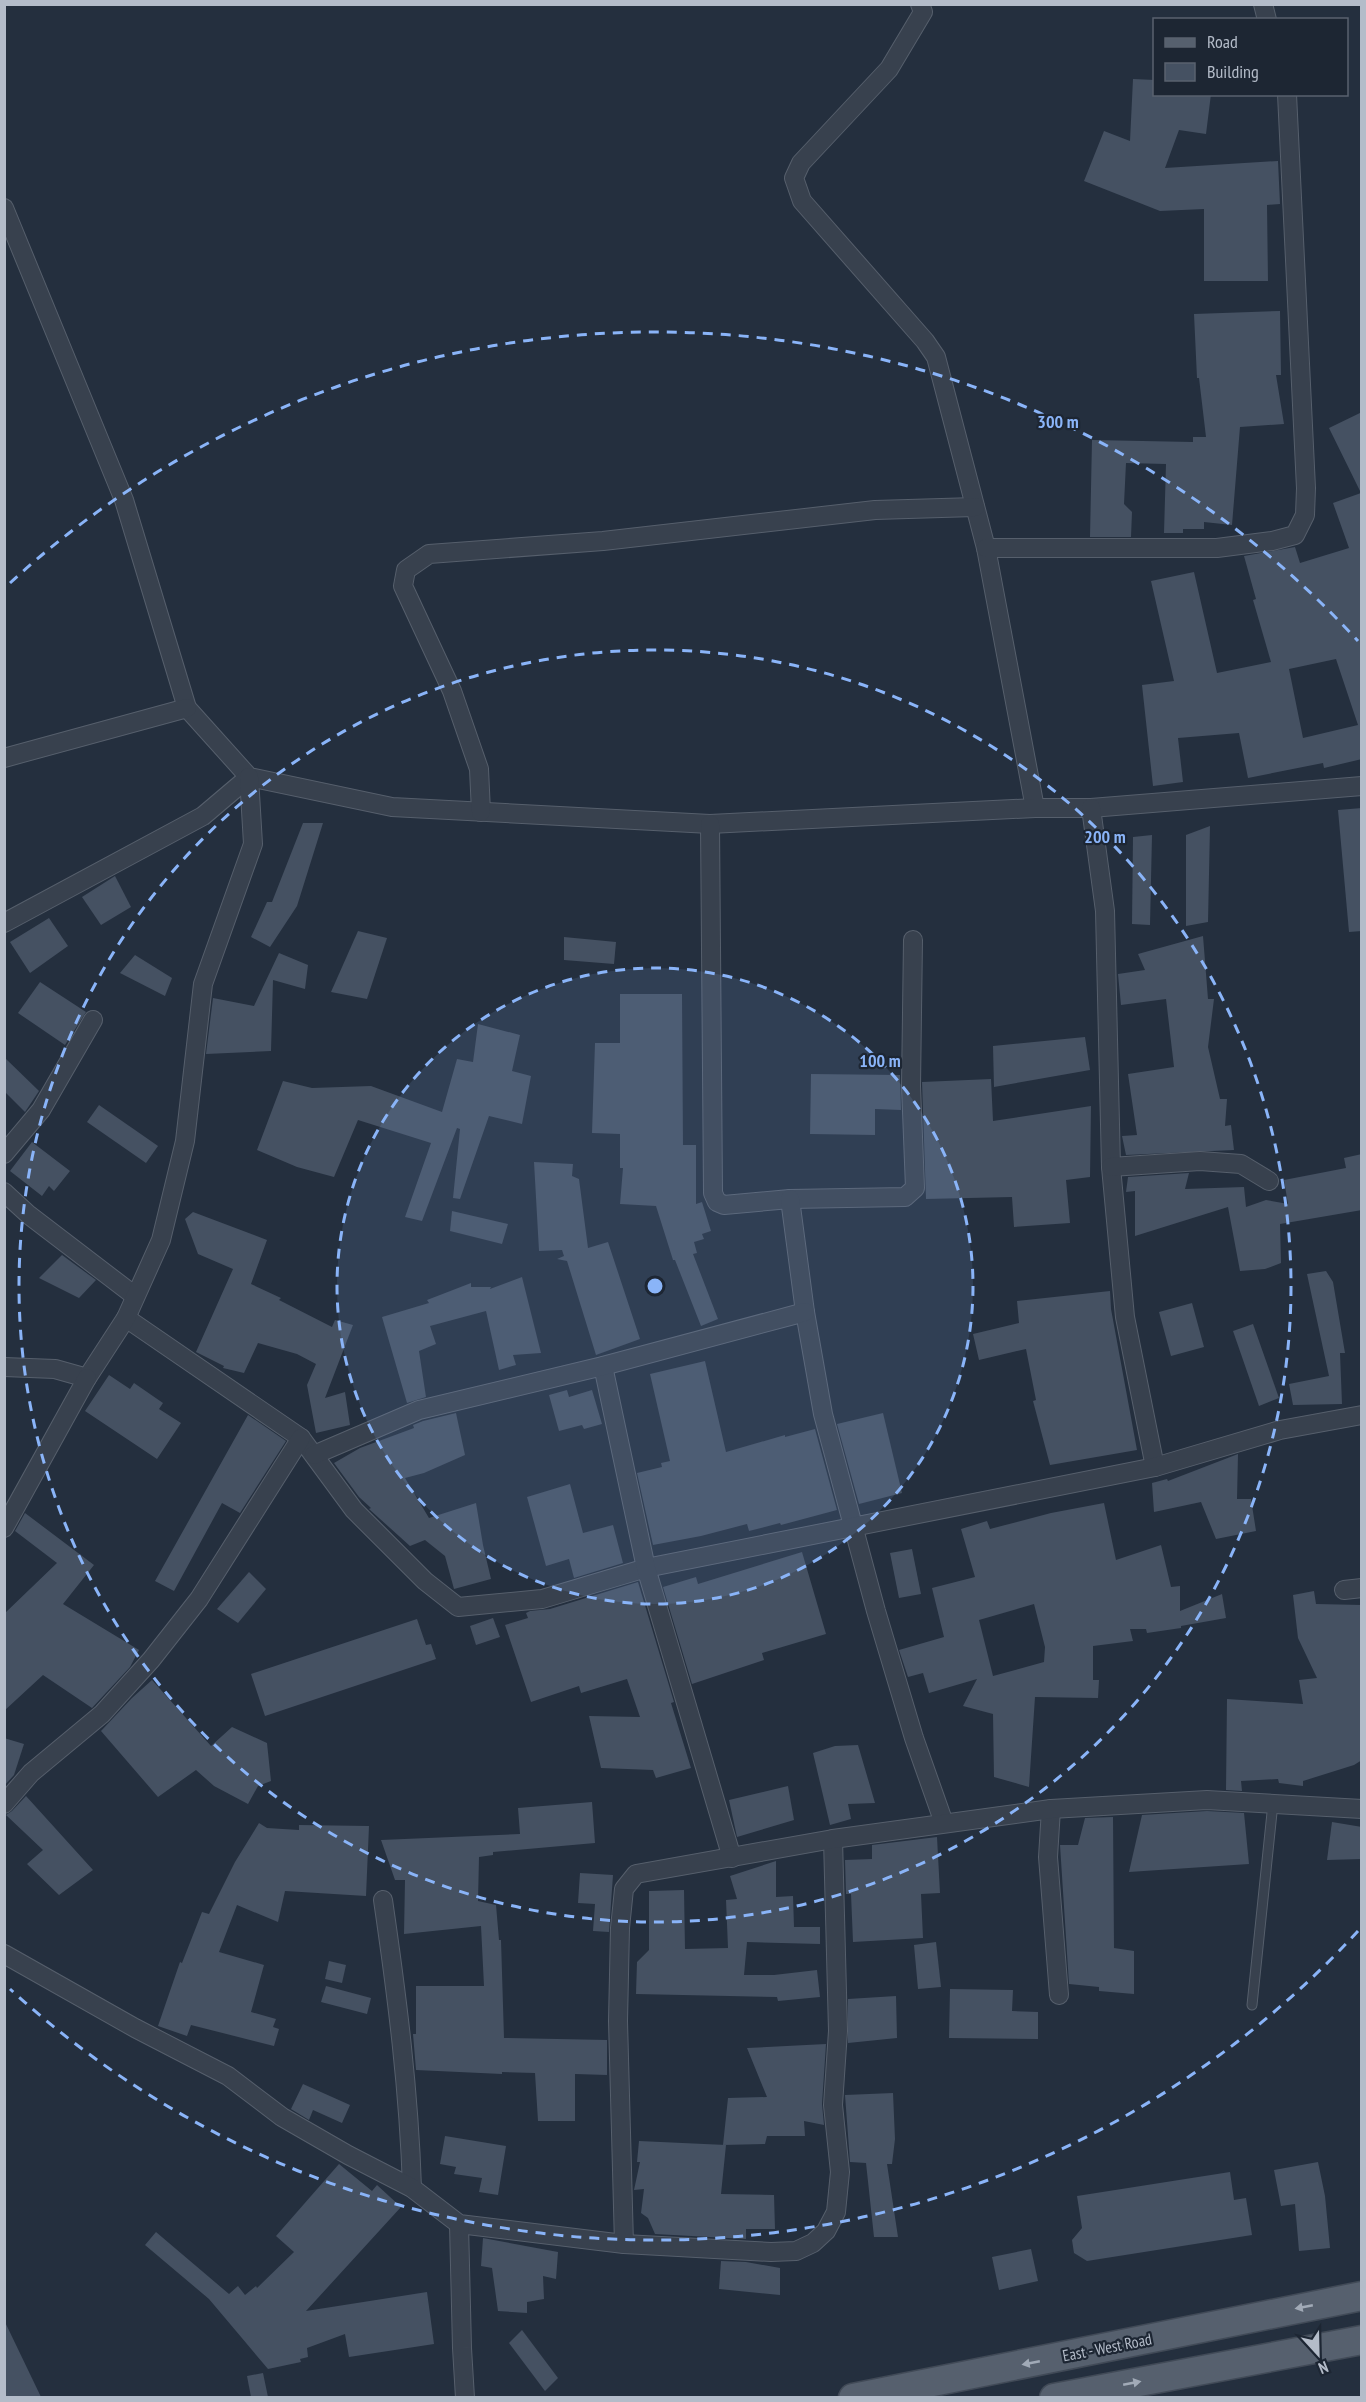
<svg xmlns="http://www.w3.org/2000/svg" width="1366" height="2402" viewBox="0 0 1366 2402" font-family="'PT Sans Narrow',sans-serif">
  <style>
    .building { fill: #455162; fill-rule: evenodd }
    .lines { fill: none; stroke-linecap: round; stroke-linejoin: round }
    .lane-casing { stroke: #565f6c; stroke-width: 11 }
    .street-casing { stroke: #565f6c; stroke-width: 20 }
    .primary-casing { stroke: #414a57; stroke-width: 31 }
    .lane { stroke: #38414e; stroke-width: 9 }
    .street { stroke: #38414e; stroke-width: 18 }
    .primary { stroke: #56606e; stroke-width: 28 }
    .oneway { fill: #a1aab7 }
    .ring { fill: none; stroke: #8ab4f8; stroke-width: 3; stroke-dasharray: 10 8 }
    .labels { text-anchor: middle; stroke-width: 4.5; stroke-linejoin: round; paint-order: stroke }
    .street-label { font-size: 16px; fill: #b4bcc9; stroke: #1d2633 }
    .centre { fill: #8ab4f8; stroke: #1d2633; stroke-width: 3 }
    .ring-label { font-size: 18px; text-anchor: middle; font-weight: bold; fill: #8ab4f8; stroke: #1d2633; stroke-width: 4.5; stroke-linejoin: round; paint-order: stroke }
  </style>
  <rect width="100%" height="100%" fill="#242f3e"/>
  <g class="building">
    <polygon points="1133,79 1155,80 1155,94 1211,94 1206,134 1179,130 1165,168 1278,161 1280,204 1267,205 1268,281 1204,281 1204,209 1160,211 1084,181 1104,131 1130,141"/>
    <polygon points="1280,311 1281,375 1276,375 1284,424 1240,427 1232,525 1204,522 1204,529 1183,529 1183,533 1164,533 1166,464 1126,463 1124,504 1132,512 1131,537 1090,537 1092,440 1193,442 1193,437 1206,437 1199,378 1197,378 1194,314"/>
    <path d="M1362 412V759L1324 768 1323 763 1248 778 1239 733 1178 738 1183 782 1153 786 1142 685 1174 681 1151 581 1194 572 1217 673 1271 662 1253 600 1256 599 1244 556 1295 547 1300 563 1349 548 1333 503 1361 493 1329 428ZM1336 659 1358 725 1303 738 1289 669Z"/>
    <polygon points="1362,808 1362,931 1349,932 1338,810"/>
    <polygon points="303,823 323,823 297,906 270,947 251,937 267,902 272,902"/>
    <polygon points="1210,826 1208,922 1186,926 1186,835"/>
    <polygon points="1152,835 1150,925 1132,924 1133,837"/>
    <polygon points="115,876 131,907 101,925 82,897"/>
    <polygon points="49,918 68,946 30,973 10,942"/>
    <polygon points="358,931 387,938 367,999 331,992"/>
    <polygon points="1203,936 1208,999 1214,999 1208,1047 1220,1099 1227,1099 1225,1126 1231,1125 1234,1150 1126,1155 1122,1136 1137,1135 1128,1074 1174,1067 1166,999 1121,1005 1118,974 1145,970 1138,954"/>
    <polygon points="564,937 616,942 614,964 564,960"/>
    <polygon points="279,953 308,965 305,989 273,980 271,1051 206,1054 213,998 254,1006"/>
    <polygon points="135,955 172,978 165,996 120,973"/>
    <polygon points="40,982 86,1012 65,1045 18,1013"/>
    <polygon points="620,994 682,994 683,1145 696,1145 696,1204 702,1202 711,1231 702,1234 704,1239 694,1242 697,1253 693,1254 718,1319 701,1326 675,1260 673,1260 656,1206 620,1204 623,1168 620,1168 620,1134 592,1133 595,1043 620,1043"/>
    <polygon points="478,1024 520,1035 512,1071 531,1076 522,1124 489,1116 460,1199 453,1198 460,1129 457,1128 422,1221 405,1217 431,1143 358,1120 334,1177 297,1167 257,1150 283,1081 312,1088 371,1086 442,1112 457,1059 473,1062"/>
    <polygon points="1085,1037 1090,1070 994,1087 993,1046"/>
    <polygon points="4,1057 39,1091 25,1112 4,1091"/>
    <polygon points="811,1074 900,1075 901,1110 875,1109 875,1135 810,1134"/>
    <polygon points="991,1079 993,1121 1091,1106 1090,1177 1066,1180 1070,1223 1014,1227 1012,1197 926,1199 922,1082"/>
    <polygon points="99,1105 158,1146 146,1163 87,1122"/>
    <polygon points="32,1142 70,1171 54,1191 49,1186 42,1196 10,1171"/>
    <polygon points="1362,1154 1362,1210 1280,1224 1281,1263 1265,1269 1240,1271 1228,1207 1135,1236 1135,1191 1126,1192 1128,1177 1189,1173 1185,1189 1244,1187 1246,1207 1266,1200 1288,1204 1284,1180 1346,1168 1344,1158"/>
    <polygon points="534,1162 573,1164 572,1176 579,1179 588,1248 608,1242 640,1339 596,1355 567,1261 557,1259 564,1256 562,1250 539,1251"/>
    <polygon points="452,1211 508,1224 502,1244 450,1231"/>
    <polygon points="193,1212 267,1240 251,1284 281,1298 279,1300 332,1327 335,1320 353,1325 325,1398 345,1392 350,1425 316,1433 307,1385 316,1364 297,1354 258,1343 244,1373 223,1368 224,1366 196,1352 233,1269 198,1254 185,1219"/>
    <polygon points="62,1255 96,1280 79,1298 39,1278"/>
    <polygon points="1326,1271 1333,1282 1345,1353 1340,1353 1342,1404 1293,1405 1289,1384 1329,1376 1307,1274"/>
    <polygon points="522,1277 541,1353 513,1355 516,1365 499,1370 486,1311 430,1326 436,1344 419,1351 426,1397 407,1403 382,1317 429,1303 427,1300 471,1283 471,1287 491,1287 490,1289"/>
    <polygon points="1110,1291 1111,1309 1137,1450 1050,1465 1033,1401 1036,1400 1026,1349 979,1360 973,1334 1019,1323 1017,1301"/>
    <polygon points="1192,1303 1204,1347 1171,1356 1159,1312"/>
    <polygon points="1253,1324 1279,1398 1259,1406 1233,1331"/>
    <polygon points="705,1361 726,1452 785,1435 785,1437 815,1429 837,1510 781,1525 780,1523 749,1531 747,1524 701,1536 653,1545 637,1473 662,1467 661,1463 670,1461 650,1374"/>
    <polygon points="109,1375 130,1389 134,1383 163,1403 159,1409 181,1423 157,1459 85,1411"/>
    <polygon points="567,1390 569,1397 592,1390 602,1424 584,1429 582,1425 559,1431 549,1395"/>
    <polygon points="456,1413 465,1455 424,1473 405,1478 429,1518 476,1503 483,1545 491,1579 454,1589 445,1556 425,1540 410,1546 369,1509 371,1508 359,1497 334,1463 360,1448 414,1428 413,1425 423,1421"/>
    <polygon points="883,1413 902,1493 859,1504 837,1424"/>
    <polygon points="248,1415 286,1441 240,1513 222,1503 174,1591 155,1581"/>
    <polygon points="1238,1454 1237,1499 1251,1499 1256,1531 1216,1539 1201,1502 1154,1512 1152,1483 1167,1479 1168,1481"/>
    <polygon points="570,1484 583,1533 613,1525 623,1563 574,1578 569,1559 546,1566 527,1497"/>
    <path d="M1104 1503 1116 1560 1161 1545 1171 1587 1180 1586V1611L1222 1594 1226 1618 1181 1626V1628L1147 1633 1146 1629H1130L1133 1641 1093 1646V1680H1099L1098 1698 1035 1697 1029 1787 994 1777 993 1714 963 1706 977 1679 929 1693 923 1673 908 1677 899 1650 944 1637 932 1588 975 1577 961 1529 987 1521 990 1529 1051 1513ZM1034 1604 1045 1647 1044 1662 993 1676 979 1620Z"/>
    <polygon points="25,1513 94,1565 63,1604 139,1650 130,1667 92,1708 43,1675 4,1711 4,1614 57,1563 15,1531"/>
    <polygon points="912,1549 921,1594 899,1598 890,1553"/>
    <polygon points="802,1552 826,1634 762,1653 764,1660 692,1684 663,1587 696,1577 698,1584"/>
    <polygon points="249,1572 266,1589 238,1623 217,1609"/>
    <polygon points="638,1582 674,1702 671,1703 691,1768 656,1778 653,1770 601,1768 589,1716 640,1717 627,1679 581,1693 579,1686 531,1702 505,1625 528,1618 526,1613 530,1611 550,1609"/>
    <polygon points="1314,1591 1316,1604 1362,1605 1362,1760 1354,1765 1303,1781 1303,1786 1279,1783 1278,1779 1241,1781 1242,1791 1226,1790 1227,1699 1303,1704 1299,1680 1317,1678 1298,1638 1293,1595"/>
    <polygon points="493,1618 500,1637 476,1645 470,1626"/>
    <polygon points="417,1619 426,1645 431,1644 436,1659 265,1716 251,1674"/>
    <polygon points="152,1680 211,1746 232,1727 267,1743 271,1781 258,1786 248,1804 214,1786 196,1770 158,1797 101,1731 132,1698"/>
    <polygon points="4,1738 24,1744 14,1775 4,1786"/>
    <polygon points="858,1745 875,1803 848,1804 851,1819 830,1825 813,1753 835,1746"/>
    <polygon points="788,1786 794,1820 737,1837 729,1800"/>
    <polygon points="26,1796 93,1870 59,1895 27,1864 43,1850 6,1815 12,1811"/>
    <polygon points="592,1802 595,1843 493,1852 493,1855 479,1857 478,1901 496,1905 499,1940 501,1940 504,2038 607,2040 607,2075 575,2074 575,2121 538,2121 535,2073 502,2072 502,2074 416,2070 413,2034 416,2034 416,1986 484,1986 481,1926 404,1934 405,1880 395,1880 381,1840 520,1834 518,1808"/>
    <polygon points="1207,1811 1244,1813 1249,1864 1129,1872 1142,1815"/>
    <polygon points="1113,1817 1114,1948 1134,1951 1134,1994 1099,1991 1099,1987 1069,1984 1060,1845 1078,1845 1085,1818"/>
    <polygon points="1332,1822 1362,1827 1362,1859 1327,1860"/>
    <polygon points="259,1823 267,1828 299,1830 299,1825 369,1826 366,1896 285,1891 278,1922 237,1905 219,1952 264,1965 251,2012 276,2019 273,2027 279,2029 274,2046 191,2025 187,2036 158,2026 180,1962 182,1963 202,1912 209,1914 235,1862"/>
    <polygon points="937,1837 940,1893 921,1894 923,1938 853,1942 851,1894 846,1894 845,1860 872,1859 872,1845"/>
    <polygon points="776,1861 776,1897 793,1896 794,1927 820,1927 820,1944 747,1942 744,1975 774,1975 817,1970 820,1997 778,2001 777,1997 636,1994 637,1962 649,1950 649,1891 684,1890 685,1949 728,1948 726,1900 737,1899 730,1876"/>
    <polygon points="580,1873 613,1875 609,1932 593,1931 595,1904 578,1903"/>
    <polygon points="936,1942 941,1987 918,1989 914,1945"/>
    <polygon points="329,1961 346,1965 342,1983 325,1979"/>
    <polygon points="326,1986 371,1998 367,2014 321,2002"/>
    <polygon points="950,1989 1013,1990 1012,2011 1038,2012 1038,2039 949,2038"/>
    <polygon points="896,1996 897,2038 848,2043 848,1999"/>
    <polygon points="826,2044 822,2104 824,2125 804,2121 805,2136 767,2136 765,2144 723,2145 728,2098 767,2097 747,2048"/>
    <polygon points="303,2084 350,2105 342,2123 313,2110 309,2120 291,2109"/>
    <polygon points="893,2093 895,2139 892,2164 887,2164 898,2237 874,2237 866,2163 850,2162 845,2095"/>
    <polygon points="445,2136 506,2146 498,2195 479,2192 482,2178 454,2174 456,2167 440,2164"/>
    <polygon points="639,2141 726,2145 721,2194 774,2195 775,2229 746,2229 746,2239 655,2234 648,2218 641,2213 644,2189 634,2190 640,2162 637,2162"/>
    <polygon points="1318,2162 1325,2196 1330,2248 1299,2251 1295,2204 1281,2206 1274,2170"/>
    <polygon points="339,2164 372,2191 377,2185 401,2207 306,2311 427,2292 434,2344 349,2357 345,2334 307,2348 308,2357 300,2359 301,2362 268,2369 209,2299 145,2245 156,2232 229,2294 238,2286 245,2295 256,2286 257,2288 294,2252 276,2236"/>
    <polygon points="1230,2172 1234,2200 1246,2198 1252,2235 1087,2261 1074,2253 1072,2240 1082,2228 1077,2196"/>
    <polygon points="483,2238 558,2252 556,2279 543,2276 544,2299 527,2302 527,2313 498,2311 492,2268 481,2266"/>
    <polygon points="1031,2249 1038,2281 999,2290 992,2257"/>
    <polygon points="721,2261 746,2262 780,2268 780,2295 719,2289"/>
    <polygon points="4,2320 41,2397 4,2397"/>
    <polygon points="522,2330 558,2378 545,2391 509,2343"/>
    <polygon points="263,2373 268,2397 251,2397 247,2376"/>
  </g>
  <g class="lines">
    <g class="lane-casing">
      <polyline id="lane" points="1252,2005 1273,1803"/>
    </g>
    <g class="street-casing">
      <g id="street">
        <polyline points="920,4 923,12 889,69 801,163 794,178 802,201 925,341 936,357 986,548 1035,808"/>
        <polyline points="1263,4 1267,20"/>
        <polyline points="4,208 124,500 187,708 249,777 392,807 710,824 1035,808 1091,808 1362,786"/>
        <polyline points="986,548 1217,548 1272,541 1295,535 1305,515 1306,488 1287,94"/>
        <polyline points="4,758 187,708"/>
        <polyline points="1091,808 1105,911 1111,1167 1125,1317 1155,1467"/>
        <polyline points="481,812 479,769 452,691 403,586 406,570 429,554 603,541 875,510 975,507"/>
        <polyline points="710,824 713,1193 717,1202 724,1205 790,1199 905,1197 915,1188 911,1086 913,940"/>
        <polyline points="4,923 203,816 249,777"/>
        <polyline points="4,1154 41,1110 93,1020"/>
        <polyline points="1111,1167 1200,1161 1241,1164 1269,1181"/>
        <polyline points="4,1192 29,1215 135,1296"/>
        <polyline points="790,1199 805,1312 823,1414 876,1611 914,1738 944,1823"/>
        <polyline points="126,1318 301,1438 354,1510 425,1581 458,1607 542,1599 646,1568 1155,1467 1280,1430 1362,1415"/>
        <polyline points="603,1366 646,1568 732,1858"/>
        <polyline points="4,1367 55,1369 87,1378 126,1318 161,1240 185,1141 203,984 253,844 249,777"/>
        <polyline points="314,1455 419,1410 603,1366 805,1312"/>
        <polyline points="4,1528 87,1378"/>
        <polyline points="1344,1590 1362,1588"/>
        <polyline points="4,1804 31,1773 102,1714 151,1660 199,1599 301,1438"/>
        <polyline points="1051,1809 1048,1857 1059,1995"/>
        <path d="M383 1900C397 1996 409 2091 412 2188"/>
        <polyline points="4,1954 135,2028 228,2076 282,2117 348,2155 412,2188 459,2224 624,2244 771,2252 796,2251 813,2243 826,2231 836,2212 840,2172 833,2105 838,2031 833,1839"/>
        <polyline points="459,2224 462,2348 465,2398"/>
        <polyline points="624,2244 618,2021 620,1928 624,1889 636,1874 833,1839 1051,1809 1207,1800 1362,1809"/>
      </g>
    </g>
    <g class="primary-casing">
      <g id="primary">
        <polyline points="853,2398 1362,2296"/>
        <polyline points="1054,2398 1362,2340"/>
      </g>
    </g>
    <use href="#lane" class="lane"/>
    <use href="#street" class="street"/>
    <use href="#primary" class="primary"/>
  </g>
  <defs><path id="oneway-solid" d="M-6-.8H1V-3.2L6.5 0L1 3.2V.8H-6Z" transform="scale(1.5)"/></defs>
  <g class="oneway">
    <use href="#oneway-solid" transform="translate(1304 2307) rotate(169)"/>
    <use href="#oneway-solid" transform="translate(1031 2363) rotate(169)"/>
    <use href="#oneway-solid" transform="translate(1132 2383) rotate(-11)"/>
  </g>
  <circle cx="655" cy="1286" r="318" fill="#8ab4f8" fill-opacity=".12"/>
  <g class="ring">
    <circle cx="655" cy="1286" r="318"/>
    <circle cx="655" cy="1286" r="636"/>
    <path d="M1358 1931A954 954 0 0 1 10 1989M10 583A954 954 0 0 1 1358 641"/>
  </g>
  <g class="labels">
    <g class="street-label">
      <text transform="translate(1107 2347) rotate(-11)" y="6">East - West Road</text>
    </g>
  </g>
  <circle cx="655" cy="1286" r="9" class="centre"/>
  <g class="ring-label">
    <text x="1058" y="428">300 m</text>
    <text x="1105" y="843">200 m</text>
    <text x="880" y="1067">100 m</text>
  </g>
  <rect width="1366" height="2402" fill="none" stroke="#b4bcc9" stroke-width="12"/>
  <rect x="1153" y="18" width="195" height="78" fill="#1d2633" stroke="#59626f" stroke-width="1.5"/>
  <rect x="1165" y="38" width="30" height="9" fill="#56606e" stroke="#59626f" stroke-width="1.5"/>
  <text x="1207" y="48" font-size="18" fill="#b4bcc9">Road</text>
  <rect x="1165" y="63" width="30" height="18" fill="#455162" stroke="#59626f" stroke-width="1.5"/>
  <text x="1207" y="78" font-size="18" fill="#b4bcc9">Building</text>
  <g transform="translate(1318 2354) rotate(158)" stroke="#1d2633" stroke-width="4.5" paint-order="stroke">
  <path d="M0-4.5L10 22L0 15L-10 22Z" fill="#b4bcc9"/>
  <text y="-9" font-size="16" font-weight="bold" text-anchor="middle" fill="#b4bcc9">N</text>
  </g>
</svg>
